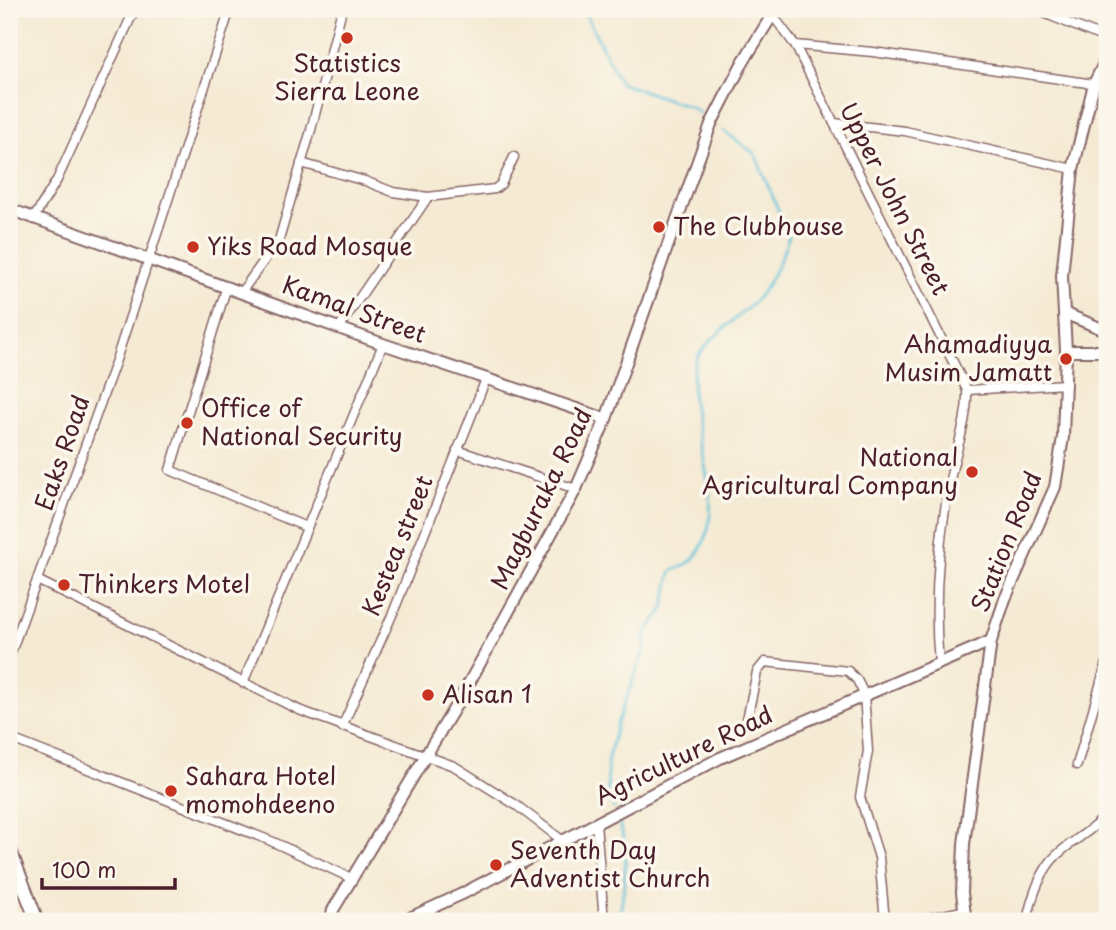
<svg xmlns="http://www.w3.org/2000/svg" width="1116" height="930" viewBox="0 0 1116 930" font-family="'Playpen Sans',sans-serif">
  <style>
    .lines { fill: none; stroke-linecap: round; stroke-linejoin: round }
    .stream { stroke: #5cc0da; stroke-width: 2.5 }
    .street-casing { stroke: #866666; stroke-width: 11 }
    .secondary-casing { stroke: #866666; stroke-width: 14 }
    .primary-casing { stroke: #866666; stroke-width: 16 }
    .street { stroke: #fff; stroke-width: 8 }
    .secondary { stroke: #fff; stroke-width: 10 }
    .primary { stroke: #fff; stroke-width: 12 }
    .poi-dot { fill: #c8321e; stroke: #fbf7ec; stroke-width: 2.5 }
    .labels { text-anchor: middle; stroke-width: 7; stroke-linejoin: round; paint-order: stroke }
    .poi-label { font-size: 24px; fill: #4a1f2b; stroke: #fbf7ec; text-anchor: start }
    .street-label { font-size: 24px; fill: #4a1f2b; stroke: #fbf7ec }
  </style>
  <rect width="100%" height="100%" fill="#fbf7ec"/>
  <filter id="ink" filterUnits="userSpaceOnUse"><feTurbulence type="fractalNoise" baseFrequency=".0143" numOctaves="2"/><feDisplacementMap in="SourceGraphic" scale="14" xChannelSelector="R" yChannelSelector="G"/><feConvolveMatrix kernelMatrix="1 2 1 2 8 2 1 2 1" color-interpolation-filters="sRGB"/></filter>
  <filter id="wash" filterUnits="userSpaceOnUse"><feTurbulence type="fractalNoise" baseFrequency=".00686" numOctaves="4" result="noise"/><feDisplacementMap in="SourceGraphic" scale="28" xChannelSelector="R" yChannelSelector="G"/><feGaussianBlur stdDeviation="1.57" result="paint"/><feColorMatrix in="noise" values="0 0 0 0 0 0 0 0 0 0 0 0 0 0 0 0 0 1.4 0 .05"/><feComposite in="paint" operator="in"/></filter>
  <g filter="url(#wash)">
    <rect width="100%" height="100%" fill="#f5ead3"/>
    <g class="lines">
      <g class="stream">
        <polyline points="583,9 620,83 691,107 699,113"/>
        <path d="M614 808 608 795 607 762 617 724 645 648V634L664 609 671 572C678 568 690 564 694 558 737 506 680 425 695 364 700 343 739 318 754 302 771 284 781 259 789 236L755 154 724 131"/>
        <path d="M616 815C632 849 624 885 619 921"/>
      </g>
    </g>
  </g>
  <g filter="url(#ink)">
    <g class="lines">
      <g class="street-casing">
        <g id="street">
          <path d="M768 9 795 45 967 390C968 420 957 446 951 475 939 536 933 601 939 663"/>
          <polyline points="1034,9 1107,39"/>
          <polyline points="795,45 873,52 1094,84"/>
          <polyline points="834,123 905,131 1073,169"/>
          <polyline points="301,163 365,181 393,192 428,197 495,189 501,184 514,157"/>
          <polyline points="33,219 57,180 132,15"/>
          <polyline points="227,286 170,470 306,527"/>
          <polyline points="242,291 279,240 311,130 342,9"/>
          <polyline points="339,328 428,197"/>
          <polyline points="967,390 1066,384"/>
          <polyline points="457,450 576,489"/>
          <polyline points="39,581 299,710 454,766 516,805 563,841"/>
          <polyline points="9,658 116,360 230,9"/>
          <polyline points="243,683 383,344"/>
          <polyline points="746,724 757,672 765,662 848,671 857,680 864,694 868,751 860,797 879,857 885,921"/>
          <polyline points="342,727 393,613 486,379"/>
          <polyline points="9,738 271,841 351,878"/>
          <polyline points="1077,765 1107,661"/>
          <polyline points="596,823 604,921"/>
          <polyline points="915,921 962,911"/>
          <path d="M1027 921C1031 901 1038 877 1052 860 1068 842 1091 833 1107 814"/>
        </g>
      </g>
      <g class="secondary-casing">
        <g id="secondary">
          <polyline points="9,209 383,344 606,419"/>
          <polyline points="1064,313 1107,331"/>
          <polyline points="1066,351 1107,351"/>
          <polyline points="330,921 333,910 464,692 576,489 606,419 711,124 743,62 776,9"/>
          <polyline points="403,921 462,894 720,758 991,641"/>
          <polyline points="966,921 962,893 964,844 991,641 1005,599 1055,487 1063,437 1066,351 1062,276 1073,169 1094,84 1107,57"/>
        </g>
      </g>
      <g class="primary-casing">
        <polyline id="primary" points="9,848 37,921"/>
      </g>
      <use href="#street" class="street"/>
      <use href="#secondary" class="secondary"/>
      <use href="#primary" class="primary"/>
    </g>
  </g>
  <g class="poi-dot">
    <circle cx="347" cy="38" r="7"/>
    <circle cx="659" cy="227" r="7"/>
    <circle cx="193" cy="247" r="7"/>
    <circle cx="1066" cy="359" r="7"/>
    <circle cx="187" cy="423" r="7"/>
    <circle cx="972" cy="472" r="7"/>
    <circle cx="64" cy="585" r="7"/>
    <circle cx="428" cy="695" r="7"/>
    <circle cx="171" cy="791" r="7"/>
    <circle cx="496" cy="865" r="7"/>
  </g>
  <g class="labels">
    <g class="poi-label">
      <text x="347" y="72" text-anchor="middle">Statistics<tspan x="347" dy="28">Sierra Leone</tspan></text>
      <text x="673" y="235">The Clubhouse</text>
      <text x="207" y="255">Yiks Road Mosque</text>
      <text x="1052" y="353" text-anchor="end">Ahamadiyya<tspan x="1052" dy="28">Musim Jamatt</tspan></text>
      <text x="201" y="417">Office of<tspan x="201" dy="28">National Security</tspan></text>
      <text x="958" y="466" text-anchor="end">National<tspan x="958" dy="28">Agricultural Company</tspan></text>
      <text x="78" y="593">Thinkers Motel</text>
      <text x="442" y="703">Alisan 1</text>
      <text x="185" y="785">Sahara Hotel<tspan x="185" dy="28">momohdeeno</tspan></text>
      <text x="510" y="859">Seventh Day<tspan x="510" dy="28">Adventist Church</tspan></text>
    </g>
    <g class="street-label">
      <text transform="translate(894 199) rotate(63)" y="8">Upper John Street</text>
      <text transform="translate(354 310) rotate(20)" y="8">Kamal Street</text>
      <text transform="translate(63 453) rotate(-71)" y="8">Eaks Road</text>
      <text transform="translate(542 499) rotate(-64)" y="8">Magburaka Road</text>
      <text transform="translate(1007 542) rotate(-68)" y="8">Station Road</text>
      <text transform="translate(398 546) rotate(-68)" y="8">Kestea street</text>
      <text transform="translate(684 756) rotate(-26)" y="8">Agriculture Road</text>
    </g>
  </g>
  <rect width="1116" height="930" fill="none" stroke="#fbf7ec" stroke-width="35"/>
  <path d="M42 878v10h133v-10" fill="none" stroke="#4a1f2b" stroke-width="3.5"/>
  <text x="52" y="878" font-size="21" fill="#4a1f2b" stroke="#fbf7ec" stroke-width="5" paint-order="stroke">100 m</text>
</svg>
